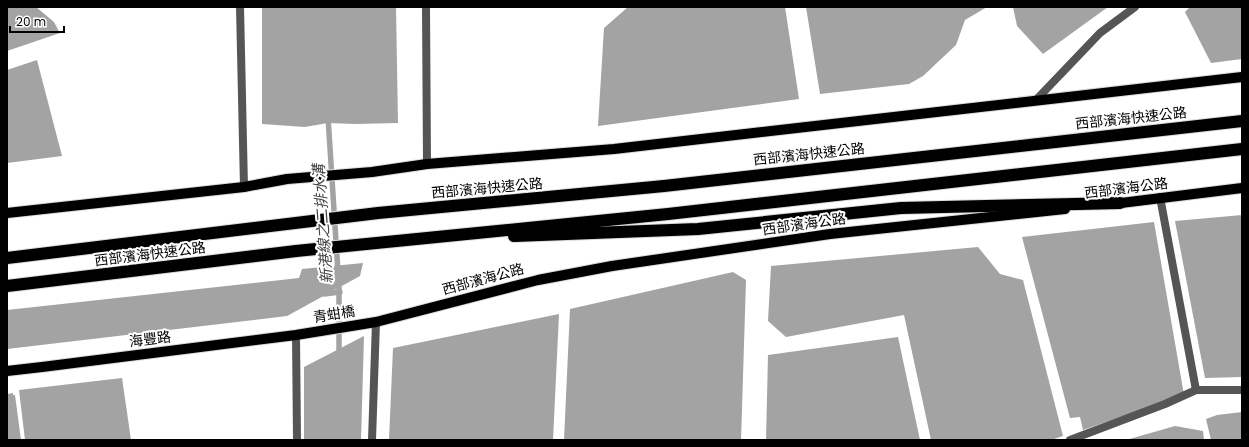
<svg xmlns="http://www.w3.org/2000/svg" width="1249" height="447" viewBox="0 0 1249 447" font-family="Poppins,'Noto Sans TC',sans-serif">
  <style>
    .water { fill: #a3a3a3 }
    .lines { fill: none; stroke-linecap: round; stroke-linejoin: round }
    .stream { stroke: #a3a3a3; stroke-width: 5.5 }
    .primary-casing { stroke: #dbdbdb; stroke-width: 12 }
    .highway-casing { stroke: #dbdbdb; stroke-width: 14 }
    .lane { stroke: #555; stroke-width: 8 }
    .street { stroke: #555; stroke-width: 8 }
    .primary { stroke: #000; stroke-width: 10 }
    .highway { stroke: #000; stroke-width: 12 }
    .labels { text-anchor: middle; stroke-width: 4; stroke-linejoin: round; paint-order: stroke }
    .street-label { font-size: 14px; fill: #000; stroke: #fff }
    .water-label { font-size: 15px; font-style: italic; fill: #444; stroke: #fff }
  </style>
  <rect width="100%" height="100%" fill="#fff"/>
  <g class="water">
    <polygon points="7,7 36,7 54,22 60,33 7,51"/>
    <polygon points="262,7 396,7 398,123 356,124 328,123 305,127 262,124"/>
    <polygon points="628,7 785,7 799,99 598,126 604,28"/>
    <polygon points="806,7 987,7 965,20 956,45 923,76 909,84 820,94"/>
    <polygon points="1013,7 1108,7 1043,54 1017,26"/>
    <polygon points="1190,7 1242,7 1242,59 1211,63 1185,12"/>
    <polygon points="37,60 62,156 7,163 7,70"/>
    <polygon points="1242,215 1242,377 1205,378 1175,221"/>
    <polygon points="1154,222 1184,395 1083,430 1080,417 1070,418 1022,237"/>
    <polygon points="978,247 1000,274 1023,280 1063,436 1051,440 931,440 904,315 786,337 768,321 771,266"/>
    <polygon points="363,263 360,276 287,316 7,349 7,310 299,278 302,269"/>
    <polygon points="733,272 746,280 741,440 564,440 570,309"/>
    <polygon points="559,314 553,440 389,440 393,348"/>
    <polygon points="364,336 361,440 304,440 304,367"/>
    <polygon points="898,337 920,440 766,440 768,355"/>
    <polygon points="122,378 131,440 25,440 19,390"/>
    <polygon points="13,393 13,395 15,395 21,440 7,440 7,394"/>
    <polygon points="1242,412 1242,440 1211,440 1206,419 1217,415"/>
    <polygon points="1175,426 1203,431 1204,440 1126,440"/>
  </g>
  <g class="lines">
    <g class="stream">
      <polyline points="328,117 338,272"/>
      <polyline points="339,280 339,356"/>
      <polyline points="324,294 340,292"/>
    </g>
    <g class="primary-casing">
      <g id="primary">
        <polyline points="1113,204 1242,188"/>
        <polyline points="7,213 244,187 287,179 372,172 427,164 614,149 1242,77"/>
        <polyline points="7,371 42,367 296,335 376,322 538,280 612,266 830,234 1065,209"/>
      </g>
    </g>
    <g class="highway-casing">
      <g id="highway">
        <polyline points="514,236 698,229 901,208 1120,203"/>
        <polyline points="7,258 378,213 664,186 1242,121"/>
        <polyline points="7,286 296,251 668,214 1242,149"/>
      </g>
    </g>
    <g class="lane">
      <polyline points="240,7 244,187"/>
      <polyline points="1160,197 1196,390"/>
      <polyline points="296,335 297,440"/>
      <polyline points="372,440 376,322"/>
      <polyline points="1070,440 1165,404 1196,390 1242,390"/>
    </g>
    <g class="street">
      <polyline points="426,7 427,164"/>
      <polyline points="1035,101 1100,33 1135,7"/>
    </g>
    <use href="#primary" class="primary"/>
    <use href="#highway" class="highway"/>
  </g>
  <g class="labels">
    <g class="street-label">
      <text transform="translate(1131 118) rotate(-6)" y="5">西部濱海快速公路</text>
      <text transform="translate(809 154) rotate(-6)" y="5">西部濱海快速公路</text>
      <text transform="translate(487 188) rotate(-5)" y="5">西部濱海快速公路</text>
      <text transform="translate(1126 188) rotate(-7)" y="5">西部濱海公路</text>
      <text transform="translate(804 224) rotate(-8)" y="5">西部濱海公路</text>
      <text transform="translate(150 254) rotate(-7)" y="5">西部濱海快速公路</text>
      <text transform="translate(483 279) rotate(-15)" y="5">西部濱海公路</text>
      <text transform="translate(334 314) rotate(-9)" y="5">青蚶橋</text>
      <text transform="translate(150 339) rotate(-7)" y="5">海豐路</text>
    </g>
    <g class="water-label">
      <text transform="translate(323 224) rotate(-94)" y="5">新港線之二排水溝</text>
    </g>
  </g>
  <rect width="1249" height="447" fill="none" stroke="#000000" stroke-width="16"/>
  <path d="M10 26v6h54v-6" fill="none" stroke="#000000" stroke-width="2"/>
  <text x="16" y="26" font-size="12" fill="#000000" stroke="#ffffff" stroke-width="3" paint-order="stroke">20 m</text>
</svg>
